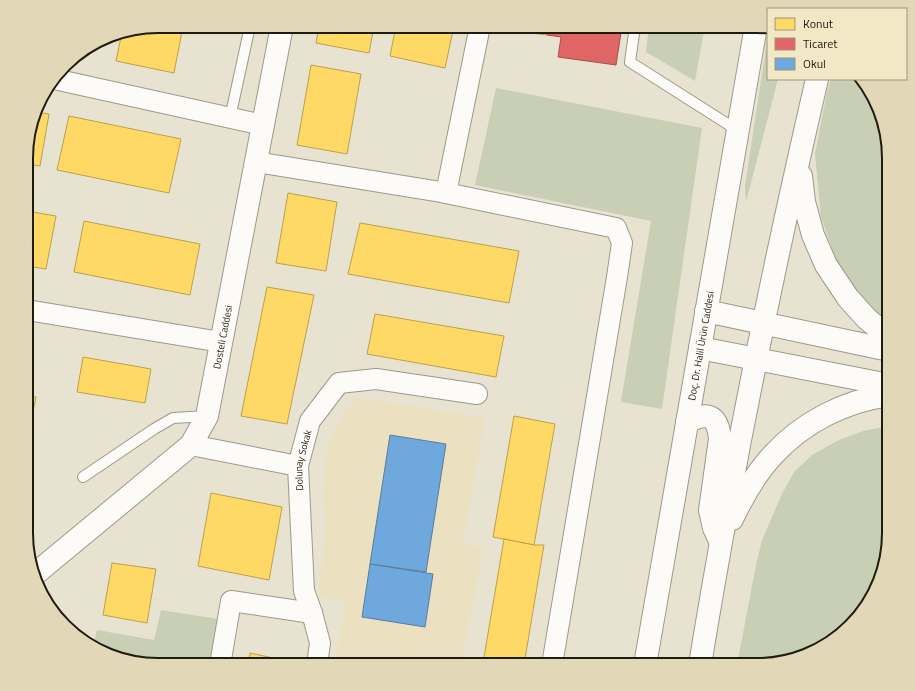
<svg xmlns="http://www.w3.org/2000/svg" width="915" height="691" viewBox="0 0 915 691" font-family="'Titillium Web',sans-serif">
  <style>
    .built { fill: #ebe1c1 }
    .green { fill: #c8cfb5 }
    .homes { fill: #ffd966; stroke: #bca04c }
    .shops { fill: #e06666; stroke: #a6504c }
    .schools { fill: #6fa8dc; stroke: #577e9e }
    .lines { fill: none; stroke-linecap: round; stroke-linejoin: round }
    .service-casing { stroke: #9d988a; stroke-width: 12 }
    .minor-casing { stroke: #9d988a; stroke-width: 22 }
    .tertiary-casing { stroke: #9d988a; stroke-width: 24 }
    .primary-casing { stroke: #9d988a; stroke-width: 24 }
    .service { stroke: #fcfbf8; stroke-width: 10 }
    .minor { stroke: #fcfbf8; stroke-width: 20 }
    .tertiary { stroke: #fcfbf8; stroke-width: 22 }
    .primary { stroke: #fcfbf8; stroke-width: 22 }
    .labels { text-anchor: middle; stroke-width: 4; stroke-linejoin: round; paint-order: stroke }
    .street-label { font-size: 10px; fill: #1f1b0e; stroke: #f3e8c6 }
    .rim { fill: none; stroke: #1f1b0e; stroke-width: 2 }
  </style>
  <rect width="100%" height="100%" fill="#e8e3d0"/>
  <polygon class="built" points="357,397 485,418 463,543 483,547 461,665 334,665 346,601 319,597 326,516 322,499 327,448 344,412"/>
  <g class="green">
    <polygon points="649,26 705,26 695,81 646,52"/>
    <polygon points="768,34 768,79 778,79 746,202 745,186"/>
    <polygon points="831,79 860,79 875,100 889,158 889,303 885,322 863,307 841,275 821,217 815,154 827,92"/>
    <polygon points="496,88 702,128 662,409 621,402 651,221 475,185"/>
    <polygon points="889,426 889,542 879,584 856,620 815,651 757,665 737,665 756,565 762,540 782,494 794,472 812,455 839,440 863,431"/>
    <polygon points="161,610 218,619 209,665 150,665 108,655 93,646 97,630 154,640"/>
  </g>
  <g class="homes">
    <polygon points="158,26 183,26 174,73 116,61 122,32"/>
    <polygon points="319,26 374,26 369,53 316,43"/>
    <polygon points="396,26 454,26 445,68 390,56"/>
    <polygon points="514,26 548,26 547,35 513,31"/>
    <polygon points="311,65 361,74 347,154 297,145"/>
    <polygon points="37,112 49,114 40,166 27,164 27,141"/>
    <polygon points="69,116 181,139 169,193 57,170"/>
    <polygon points="288,193 337,202 326,271 276,263"/>
    <polygon points="27,211 56,216 46,269 27,266"/>
    <polygon points="84,221 200,244 190,295 74,272"/>
    <polygon points="360,223 519,251 509,303 348,274"/>
    <polygon points="267,287 314,295 287,424 241,416"/>
    <polygon points="375,314 504,336 496,377 367,354"/>
    <polygon points="83,357 151,369 145,403 77,392"/>
    <polygon points="27,395 36,397 27,442"/>
    <polygon points="514,416 555,424 534,545 493,537"/>
    <polygon points="211,493 282,507 269,580 198,566"/>
    <polygon points="504,539 534,545 544,545 524,665 496,665 483,663"/>
    <polygon points="112,563 156,569 147,623 103,615"/>
    <polygon points="250,653 292,662 292,665 249,665"/>
  </g>
  <polygon class="shops" points="548,26 622,26 616,65 558,57 561,37 547,35"/>
  <g class="schools">
    <polygon points="390,435 446,444 426,572 370,564"/>
    <polygon points="370,564 433,574 425,627 362,617"/>
  </g>
  <g class="lines">
    <g class="service-casing">
      <g id="service">
        <polyline points="635,26 630,62 737,130"/>
        <polyline points="230,118 250,26"/>
        <polyline points="83,477 154,429 173,418 207,416"/>
      </g>
    </g>
    <g class="minor-casing">
      <g id="minor">
        <polyline points="54,79 263,125"/>
        <polyline points="256,162 441,192 616,228 622,243 617,277 552,665"/>
        <polyline points="446,193 480,26"/>
        <polyline points="27,310 221,342"/>
        <polyline points="191,445 298,466"/>
        <polyline points="220,665 231,601 312,613"/>
        <path id="s1" d="M317 665 320 643 312 613 304 591 298 466 310 421 339 383 376 379 477 394"/>
      </g>
    </g>
    <g class="tertiary-casing">
      <g id="tertiary">
        <polyline points="706,311 889,350"/>
        <polyline points="700,348 889,385"/>
        <path id="s2" d="M35 574 191 445 207 416 282 26"/>
      </g>
    </g>
    <g class="primary-casing">
      <g id="primary">
        <polyline points="801,176 804,202 813,235 826,265 848,298 867,319 889,337"/>
        <path d="M687 422C707 411 718 415 720 439L710 510 714 528 720 541"/>
        <path d="M732 519C743 496 756 473 773 455 803 422 845 401 889 395"/>
        <path id="s3" d="M645 665 756 26"/>
        <path d="M700 665C732 468 772 273 817 79"/>
      </g>
    </g>
    <use href="#service" class="service"/>
    <use href="#minor" class="minor"/>
    <use href="#tertiary" class="tertiary"/>
    <use href="#primary" class="primary"/>
  </g>
  <g class="labels">
    <g class="street-label">
      <text dy="4" stroke="none"><textPath href="#s2" startOffset="316">Dosteli Caddesi</textPath></text>
      <text dy="4" stroke="none"><textPath href="#s3" startOffset="324">Doç. Dr. Halil Ürün Caddesi</textPath></text>
      <text dy="4" stroke="none"><textPath href="#s1" startOffset="208">Dolunay Sokak</textPath></text>
    </g>
  </g>
  <path d="M0 0H915V691H0ZM158 33H757A125 125 0 0 1 882 158V533A125 125 0 0 1 757 658H158A125 125 0 0 1 33 533V158A125 125 0 0 1 158 33Z" fill="#e2d8b7" fill-rule="evenodd"/>
  <path class="rim" d="M158 33H757A125 125 0 0 1 882 158V533A125 125 0 0 1 757 658H158A125 125 0 0 1 33 533V158A125 125 0 0 1 158 33Z"/>
  <rect x="767" y="8" width="140" height="72" fill="#f3e8c6" stroke="#9e967c"/>
  <rect x="775" y="18" width="20" height="12" fill="#ffd966" stroke="#9e967c"/>
  <text x="803" y="28" font-size="12" fill="#1f1b0e">Konut</text>
  <rect x="775" y="38" width="20" height="12" fill="#e06666" stroke="#9e967c"/>
  <text x="803" y="48" font-size="12" fill="#1f1b0e">Ticaret</text>
  <rect x="775" y="58" width="20" height="12" fill="#6fa8dc" stroke="#9e967c"/>
  <text x="803" y="68" font-size="12" fill="#1f1b0e">Okul</text>
</svg>
